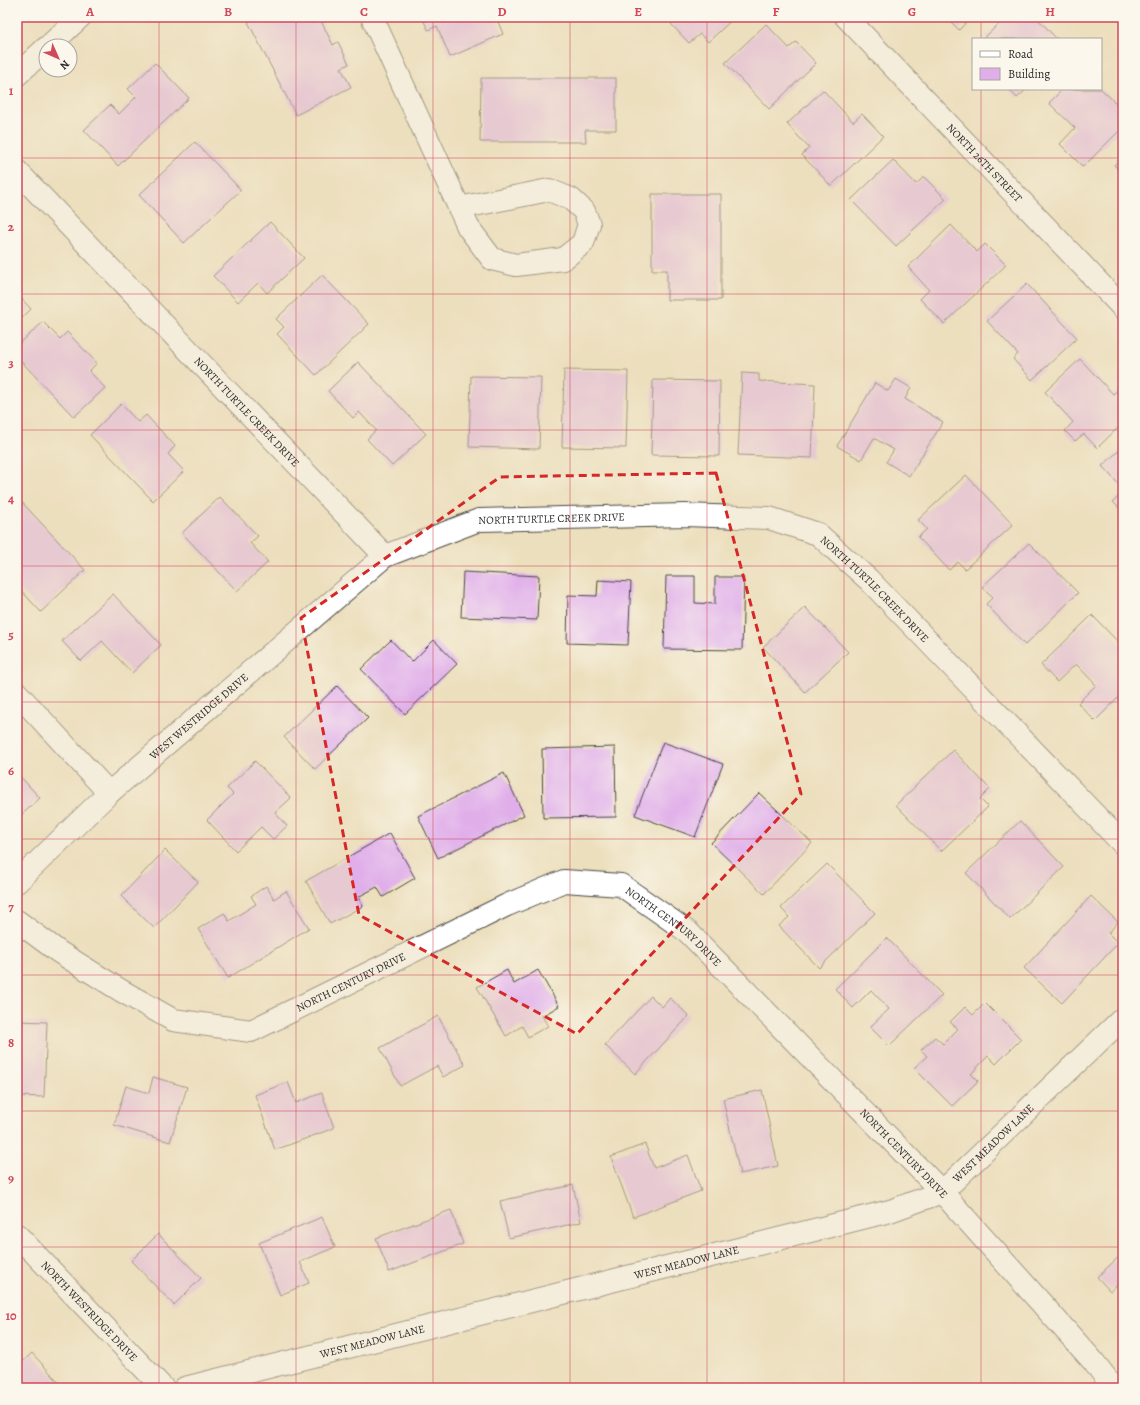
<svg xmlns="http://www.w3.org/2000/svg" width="1140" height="1405" viewBox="0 0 1140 1405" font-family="Alegreya,serif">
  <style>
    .building { fill: #e0afea }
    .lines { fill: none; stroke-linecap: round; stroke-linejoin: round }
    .street-casing { stroke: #484641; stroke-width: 24 }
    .secondary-casing { stroke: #484641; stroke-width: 24 }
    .street { stroke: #fff; stroke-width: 22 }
    .secondary { stroke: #fff; stroke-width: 22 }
    .marked { fill: none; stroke: #d62828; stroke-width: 3; stroke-dasharray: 8 5; stroke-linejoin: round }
    .grid { fill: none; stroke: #d1495b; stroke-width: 1; stroke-opacity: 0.55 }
    .labels { text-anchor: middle; stroke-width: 3; stroke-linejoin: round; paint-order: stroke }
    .street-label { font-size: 11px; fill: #2b2b2b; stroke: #fbf7ec }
    .neatline { fill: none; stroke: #d1495b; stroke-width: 1.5 }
    .grid-label { font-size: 13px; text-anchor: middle; font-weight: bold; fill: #d1495b }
  </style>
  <rect width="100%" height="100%" fill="#fbf7ec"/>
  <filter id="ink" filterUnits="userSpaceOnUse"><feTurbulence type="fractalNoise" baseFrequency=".025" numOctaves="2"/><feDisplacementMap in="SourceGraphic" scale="8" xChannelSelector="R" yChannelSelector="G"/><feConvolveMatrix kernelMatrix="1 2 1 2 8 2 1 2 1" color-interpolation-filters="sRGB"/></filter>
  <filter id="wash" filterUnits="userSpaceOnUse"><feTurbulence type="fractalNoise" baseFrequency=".012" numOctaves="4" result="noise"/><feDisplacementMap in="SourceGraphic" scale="16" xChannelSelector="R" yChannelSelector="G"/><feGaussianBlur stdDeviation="0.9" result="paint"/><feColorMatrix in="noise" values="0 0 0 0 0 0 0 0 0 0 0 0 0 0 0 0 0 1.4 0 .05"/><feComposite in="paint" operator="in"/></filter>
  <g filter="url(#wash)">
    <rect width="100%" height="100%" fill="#ecdfbd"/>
    <g id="blocks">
      <g class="building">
        <polygon points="257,17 309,17 312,23 320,19 333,45 338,42 349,64 341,68 351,87 296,115 248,22"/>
        <polygon points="422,17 496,17 503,34 450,57 437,26 428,30"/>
        <polygon points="678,17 735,17 708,42 700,34 689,43 671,24"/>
        <polygon points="946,17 971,17 959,30"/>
        <polygon points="1006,17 1036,17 1057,39 983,39"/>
        <polygon points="766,24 789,48 796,42 816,63 769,109 725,63"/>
        <polygon points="155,63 189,98 118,166 84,130 110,105 119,114 136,97 128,89"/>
        <polygon points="481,78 616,78 616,130 585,130 586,142 480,142"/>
        <polygon points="1009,89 1027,89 1017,98"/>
        <polygon points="1063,89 1101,89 1116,103 1120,98 1123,101 1123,127 1083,167 1060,144 1075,128 1049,103"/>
        <polygon points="823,90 853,122 862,114 883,136 831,186 802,155 809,148 787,124"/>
        <polygon points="195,142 241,190 184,243 139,195"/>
        <polygon points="1123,156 1123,175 1114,165"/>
        <polygon points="893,160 916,184 924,177 946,199 896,246 851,200"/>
        <polygon points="652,194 721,194 721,300 667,300 667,270 652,270"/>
        <polygon points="270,222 304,258 267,293 258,283 238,302 213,276"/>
        <polygon points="951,225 977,252 985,244 1006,265 944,324 920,299 929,290 908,267"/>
        <polygon points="322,275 369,324 316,375 277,334 284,327 276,319"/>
        <polygon points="17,278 22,283 17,288"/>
        <polygon points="1027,284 1077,338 1032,380 1013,359 1018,354 987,321"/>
        <polygon points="17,294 31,309 17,323"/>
        <polygon points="43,322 60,339 67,332 97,363 89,371 105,388 74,417 17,357 17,346"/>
        <polygon points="1080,359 1113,394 1121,387 1123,389 1123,423 1097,448 1084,434 1075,441 1065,431 1073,422 1045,392"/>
        <polygon points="358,362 426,434 392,466 367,439 376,430 359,412 353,418 328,391"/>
        <polygon points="564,370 628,371 626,448 562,447"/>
        <polygon points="742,373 759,374 759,381 815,384 812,458 738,455"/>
        <polygon points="471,376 541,377 539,449 469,447"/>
        <polygon points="896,379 911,388 905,399 943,422 909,476 886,462 894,450 874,438 861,460 837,446 875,383 888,391"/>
        <polygon points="653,380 720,381 719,456 651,455"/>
        <polygon points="121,404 138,422 146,415 175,446 168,454 184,471 153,501 90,435"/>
        <polygon points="1123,447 1123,489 1102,466"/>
        <polygon points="966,475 1013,525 965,569 958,562 949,570 918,537 927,529 918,520"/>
        <polygon points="1123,492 1123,512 1113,502"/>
        <polygon points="220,497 258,536 250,543 268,562 237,591 182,533"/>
        <polygon points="18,498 85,570 41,612 17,586"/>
        <polygon points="1029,543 1078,593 1025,645 986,604 993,597 982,587"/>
        <polygon points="463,572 539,576 537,620 461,617"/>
        <polygon points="666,576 695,576 695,603 715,604 715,577 744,577 742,650 664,649"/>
        <polygon points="598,580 631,582 628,645 567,643 568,595 597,596"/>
        <polygon points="113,594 161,645 132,673 102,641 81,661 62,641"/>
        <polygon points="805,607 848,652 805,692 763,647"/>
        <polygon points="1092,615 1123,647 1123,693 1095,721 1078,703 1096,685 1076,664 1057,682 1041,665"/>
        <polygon points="391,640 412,662 434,640 457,664 405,714 361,669"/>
        <polygon points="337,686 368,718 315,769 284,737"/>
        <polygon points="663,742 723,764 695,837 635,815"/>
        <polygon points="615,747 616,817 543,818 542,749"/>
        <polygon points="953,750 990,789 980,799 988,807 941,851 896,805"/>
        <polygon points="255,761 291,798 275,813 287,826 273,839 261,827 236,851 207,820 233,794 227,788"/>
        <polygon points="17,773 40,798 17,819"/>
        <polygon points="504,773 524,815 438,858 418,816"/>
        <polygon points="759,793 812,843 764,894 711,843"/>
        <polygon points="1020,821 1064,867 1010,919 966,873"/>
        <polygon points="390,833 415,878 383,897 377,887 358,897 363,906 330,924 306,881"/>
        <polygon points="165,850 198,882 154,928 121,896"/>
        <polygon points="827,864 875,913 819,968 779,926 789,917 781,908"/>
        <polygon points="266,886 274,899 286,891 309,928 228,978 198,929 224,913 229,921 256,904 251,896"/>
        <polygon points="1091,896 1118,922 1108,933 1118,943 1062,1003 1024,968"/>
        <polygon points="887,938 942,995 889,1046 870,1027 889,1009 871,990 853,1008 835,989"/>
        <polygon points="507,970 514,984 538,970 559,1006 542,1016 548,1026 528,1037 522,1026 506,1036 477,987"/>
        <polygon points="651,996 662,1007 670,998 689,1016 635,1074 605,1045"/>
        <polygon points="985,1003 1021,1039 996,1064 988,1056 971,1074 978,1081 952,1106 914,1068 927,1056 921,1050 935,1037 943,1044 958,1029 950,1022 965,1007 973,1015"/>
        <polygon points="438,1016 465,1065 443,1077 437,1066 400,1086 380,1048"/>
        <polygon points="17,1021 47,1022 44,1097 17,1096"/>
        <polygon points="153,1077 187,1087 170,1142 114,1125 126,1086 149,1093"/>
        <polygon points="288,1082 296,1103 322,1093 334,1128 275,1150 255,1095"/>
        <polygon points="762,1090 778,1166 740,1174 723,1099"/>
        <polygon points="645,1144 654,1168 688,1155 701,1191 633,1217 611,1157"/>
        <polygon points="573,1185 581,1222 509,1238 500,1201"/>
        <polygon points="451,1210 463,1244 389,1272 376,1238"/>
        <polygon points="322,1217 335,1247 300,1262 309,1283 280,1295 259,1243"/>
        <polygon points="158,1234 201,1278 174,1305 131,1261"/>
        <polygon points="1123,1253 1123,1280 1110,1291 1097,1277"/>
        <polygon points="32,1353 64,1388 17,1388 17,1367"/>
      </g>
    </g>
  </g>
  <g filter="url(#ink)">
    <use href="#blocks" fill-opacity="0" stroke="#484641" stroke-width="1"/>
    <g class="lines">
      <g class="street-casing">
        <g id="street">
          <polyline points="372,17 468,227 492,259 516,265 563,259 583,243 589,224 584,211 571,199 549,190 459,208"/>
          <path id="s1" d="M846 17 1123 308"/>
          <path id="s2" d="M17 171 385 556"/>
          <polyline points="17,693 109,793"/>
          <path id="s3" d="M17 882 109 793 278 648 385 556 479 520 685 515 769 518 818 534 869 580 1123 844"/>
          <path id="s4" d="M17 921 59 952 120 990 173 1020 251 1031 507 905 564 881 621 885 688 932 942 1192 1093 1361 1114 1388"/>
          <path id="s5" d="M17 1235 163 1388"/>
          <path id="s6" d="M185 1388 890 1211 942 1192 1123 1018"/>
        </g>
      </g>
      <g class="secondary-casing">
        <g id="secondary">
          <polyline points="49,46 80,17"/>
          <polyline points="17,75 46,48"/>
        </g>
      </g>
      <use href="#street" class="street"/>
      <use href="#secondary" class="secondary"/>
    </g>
  </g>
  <path d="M0 0H1140V1405H0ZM716 473 801 794 577 1034 359 915 301 618 500 477Z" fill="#ecdfbd" fill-opacity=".55" fill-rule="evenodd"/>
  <path class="marked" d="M716 473 801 794 577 1034 359 915 301 618 500 477Z"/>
  <path class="grid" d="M159 17V1388M296 17V1388M433 17V1388M570 17V1388M707 17V1388M844 17V1388M981 17V39M981 89V1388M17 158H1123M17 294H1123M17 430H1123M17 566H1123M17 702H1123M17 839H1123M17 975H1123M17 1111H1123M17 1247H1123"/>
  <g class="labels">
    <g class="street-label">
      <text dy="4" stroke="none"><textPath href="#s1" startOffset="201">NORTH 26TH STREET</textPath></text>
      <text dy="4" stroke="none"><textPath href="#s2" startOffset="333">NORTH TURTLE CREEK DRIVE</textPath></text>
      <text dy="4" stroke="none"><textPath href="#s3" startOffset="665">NORTH TURTLE CREEK DRIVE</textPath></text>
      <text dy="4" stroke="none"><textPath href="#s3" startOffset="1013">NORTH TURTLE CREEK DRIVE</textPath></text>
      <text dy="4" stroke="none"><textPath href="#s3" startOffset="246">WEST WESTRIDGE DRIVE</textPath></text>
      <text dy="4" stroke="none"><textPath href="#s4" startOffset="735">NORTH CENTURY DRIVE</textPath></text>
      <text dy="4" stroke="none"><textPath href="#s4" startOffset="375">NORTH CENTURY DRIVE</textPath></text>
      <text dy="4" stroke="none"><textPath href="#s6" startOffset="853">WEST MEADOW LANE</textPath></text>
      <text dy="4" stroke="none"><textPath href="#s4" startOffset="1059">NORTH CENTURY DRIVE</textPath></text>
      <text dy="4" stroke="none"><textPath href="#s6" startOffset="517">WEST MEADOW LANE</textPath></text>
      <text dy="4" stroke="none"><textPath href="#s5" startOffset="105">NORTH WESTRIDGE DRIVE</textPath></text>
      <text dy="4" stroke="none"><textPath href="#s6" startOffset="193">WEST MEADOW LANE</textPath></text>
    </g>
  </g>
  <rect width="1140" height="1405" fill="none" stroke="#fbf7ec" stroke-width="44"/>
  <rect x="972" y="38" width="130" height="52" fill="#fbf7ec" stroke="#a8a59f"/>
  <rect x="980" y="51" width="20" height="6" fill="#ffffff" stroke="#a8a59f"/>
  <text x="1008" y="58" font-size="12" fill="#2b2b2b">Road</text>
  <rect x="980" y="68" width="20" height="12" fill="#e0afea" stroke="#a8a59f"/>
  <text x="1008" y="78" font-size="12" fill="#2b2b2b">Building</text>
  <g transform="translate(58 58) rotate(135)"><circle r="19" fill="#fbf7ec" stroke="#a8a59f"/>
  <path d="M0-3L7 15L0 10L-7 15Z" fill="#d1495b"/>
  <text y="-6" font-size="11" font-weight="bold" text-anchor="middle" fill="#2b2b2b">N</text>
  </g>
  <rect x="22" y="22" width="1096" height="1361" class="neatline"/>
  <g class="grid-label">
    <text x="90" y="16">A</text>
    <text x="228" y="16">B</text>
    <text x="364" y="16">C</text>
    <text x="502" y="16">D</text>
    <text x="638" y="16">E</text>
    <text x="776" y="16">F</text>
    <text x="912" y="16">G</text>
    <text x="1050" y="16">H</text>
    <text x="11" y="95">1</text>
    <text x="11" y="231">2</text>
    <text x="11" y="367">3</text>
    <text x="11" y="503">4</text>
    <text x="11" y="639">5</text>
    <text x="11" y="775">6</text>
    <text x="11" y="911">7</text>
    <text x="11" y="1047">8</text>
    <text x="11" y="1183">9</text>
    <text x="11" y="1320">10</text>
  </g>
</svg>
